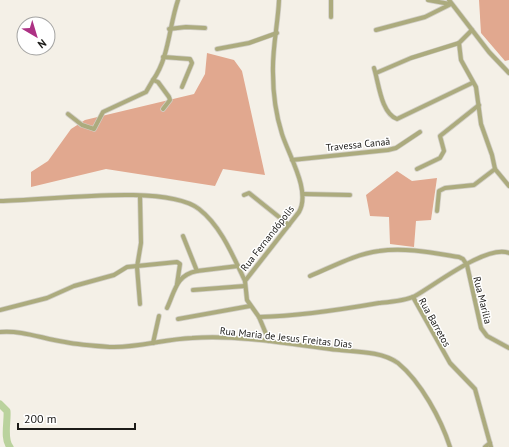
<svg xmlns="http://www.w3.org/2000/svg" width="509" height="447" viewBox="0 0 509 447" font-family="'PT Sans',sans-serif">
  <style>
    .forest { fill: #e1a88f }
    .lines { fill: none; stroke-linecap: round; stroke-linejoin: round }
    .river { stroke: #bad29d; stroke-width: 7 }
    .minor-casing { stroke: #d1cec6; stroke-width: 5.5 }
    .minor { stroke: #acab7e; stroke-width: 4 }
    .labels { text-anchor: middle; stroke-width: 3; stroke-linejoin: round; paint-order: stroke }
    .street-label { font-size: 10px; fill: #1c1b18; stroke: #fff }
  </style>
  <rect width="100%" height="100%" fill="#f4f0e7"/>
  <g class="forest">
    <polygon points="479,0 509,0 509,60 505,61 481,33"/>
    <polygon points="207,53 234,60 242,71 265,175 223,169 215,186 106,169 31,187 31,172 48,161 71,129 85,120 194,94 205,74"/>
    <polygon points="397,171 412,181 437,178 431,220 416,221 414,247 390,244 389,217 370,216 366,195"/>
  </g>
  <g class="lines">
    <path class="river" d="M0 404 7 411C8 421 3 439 10 447"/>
    <g class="minor-casing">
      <g id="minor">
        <polyline points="331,0 331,17"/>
        <polyline points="428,0 450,4"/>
        <polyline points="449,0 489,52 509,73"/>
        <polyline points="169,29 186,27 205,28"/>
        <polyline points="376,30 425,17 451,4"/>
        <polyline points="472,30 459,43 461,60 476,87 481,124 492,155 495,169 509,186"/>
        <polyline points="217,49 249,43 277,33"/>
        <polyline points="163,57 190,59 192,63 182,87"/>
        <path d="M374 68C379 84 381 113 397 119L472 83"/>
        <polyline points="376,73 411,58 459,43"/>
        <path d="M153 80C169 58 169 26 178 0"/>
        <polyline points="68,114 82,125 94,129 103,112 146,92 153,80 158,82 169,97 170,100 163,109"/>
        <polyline points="292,160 388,150 396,148 420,132"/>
        <polyline points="417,169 440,158 444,151 440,136 479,105"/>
        <polyline points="303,194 350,195"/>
        <polyline points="244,195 249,193 289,225"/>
        <path d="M0 201C46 201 165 183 199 209 221 226 233 256 245 281"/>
        <polyline points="437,211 439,191 445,188 474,185 495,169"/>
        <polyline points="197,271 238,266"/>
        <path d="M310 276C332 267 355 254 379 251 405 247 434 253 459 257L463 259 467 265 481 328 487 336 509 348"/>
        <polyline points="193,290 245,286"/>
        <polyline points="413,297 450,363 475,389 491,447"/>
        <polyline points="140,304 137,267 141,243 140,196"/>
        <path d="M167 308C175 291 176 275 197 271L183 236"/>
        <polyline points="0,310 47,298 74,286 114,275 127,267 177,262 180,264 177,284"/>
        <path d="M259 317C299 316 339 310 379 303 390 302 405 301 415 296 435 285 487 244 509 253"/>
        <polyline points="178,319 250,306"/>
        <path d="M0 332C23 330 43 339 65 342 80 345 96 346 111 347 138 348 164 339 192 338 238 335 285 343 330 349 351 352 380 350 398 363 421 382 441 419 450 447"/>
        <path d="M269 341 259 317 247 300 245 281 299 212C311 191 289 156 282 134 276 115 273 94 273 73 272 49 278 24 279 0"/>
        <polyline points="153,343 159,316"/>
        <polyline points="485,447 490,443"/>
      </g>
    </g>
    <use href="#minor" class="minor"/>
  </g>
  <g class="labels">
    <g class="street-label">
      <text transform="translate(358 144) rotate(-6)" y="4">Travessa Canaã</text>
      <text transform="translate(267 238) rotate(-52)" y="4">Rua Fernandópolis</text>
      <text transform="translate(483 300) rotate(76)" y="4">Rua Marília</text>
      <text transform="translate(435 322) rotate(61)" y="4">Rua Barretos</text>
      <text transform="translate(286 337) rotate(6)" y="4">Rua Maria de Jesus Freitas Dias</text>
    </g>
  </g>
  <g transform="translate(36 36) rotate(142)"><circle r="19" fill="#ffffff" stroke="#a4a4a3"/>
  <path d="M0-3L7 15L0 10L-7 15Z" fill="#ad3184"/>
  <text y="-6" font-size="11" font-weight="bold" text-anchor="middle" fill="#1c1b18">N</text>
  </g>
  <path d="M18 423v6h117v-6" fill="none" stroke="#1c1b18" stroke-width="2"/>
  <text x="24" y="423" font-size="12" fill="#1c1b18" stroke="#ffffff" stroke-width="3" paint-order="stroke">200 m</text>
</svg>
